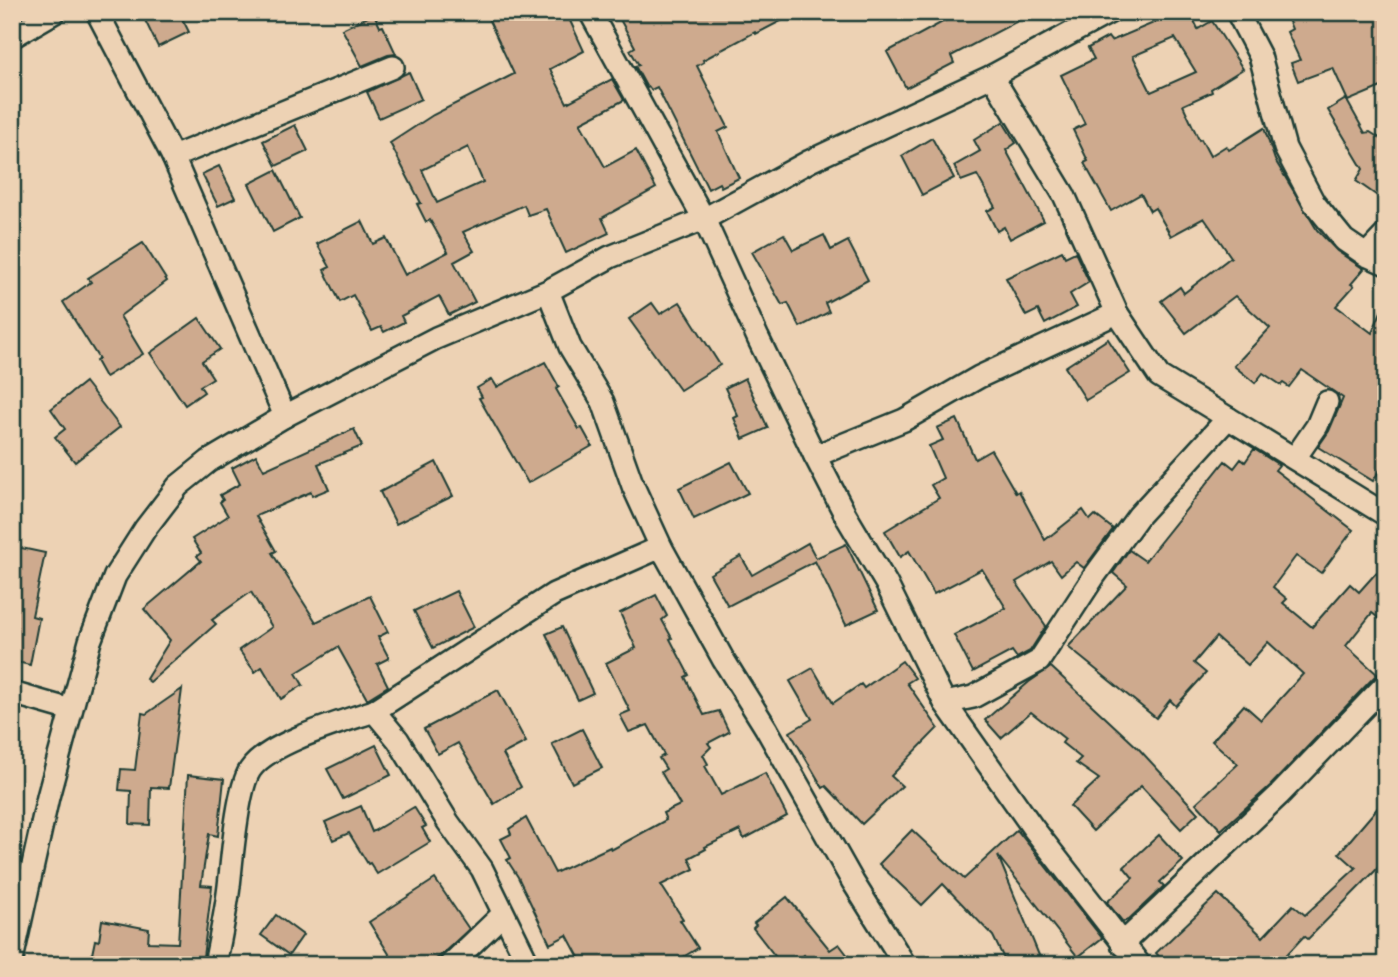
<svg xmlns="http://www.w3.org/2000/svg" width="1398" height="977" viewBox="0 0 1398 977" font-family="'Patrick Hand',sans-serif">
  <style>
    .building { fill: #ceaa8e; stroke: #1f3d34; stroke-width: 2; fill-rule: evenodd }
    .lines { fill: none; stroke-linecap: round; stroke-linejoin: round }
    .street-casing { stroke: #1f3d34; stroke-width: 26 }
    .street { stroke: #edd2b4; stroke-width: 21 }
  </style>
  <rect width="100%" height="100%" fill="#edd2b4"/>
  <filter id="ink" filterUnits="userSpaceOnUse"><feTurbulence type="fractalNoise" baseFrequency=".0143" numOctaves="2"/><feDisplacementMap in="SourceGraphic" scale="14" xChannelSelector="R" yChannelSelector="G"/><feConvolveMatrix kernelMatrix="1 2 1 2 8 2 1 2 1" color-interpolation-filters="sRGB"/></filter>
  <g filter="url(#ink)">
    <g class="building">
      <polygon points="141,12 179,12 189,32 158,47"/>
      <path d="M485 12H566L584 51 550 69 567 103 612 79 624 100 580 123 605 167 636 150 656 188 602 218 609 233 566 253 546 209 528 215 524 205 463 232 474 251 454 262 475 302 449 315 439 296 401 316 404 322 384 332 381 327 372 331 353 295 340 302 324 270 330 267 317 244 362 221 373 244 386 238 405 275 448 252 430 220 426 222 417 204 421 203 390 143 433 115 514 74ZM468 147 483 182 437 203 422 170Z"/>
      <polygon points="616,12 798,12 756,34 755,32 703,60 704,62 697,66 728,127 718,132 739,178 721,187 719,183 708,189 657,87 651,90 649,87 647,88 635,66 639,65 630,50 635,47"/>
      <polygon points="961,12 1035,12 951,56 954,63 906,88 887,52"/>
      <path d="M1166 12H1190L1198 29 1212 21 1243 69 1211 89 1212 92 1183 105 1199 140 1201 139 1210 156 1226 146 1229 150 1264 128 1275 160 1317 230 1337 251 1364 269 1351 284 1354 286 1336 306 1372 333 1386 300V460L1373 481 1318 447 1329 431 1343 398 1302 370 1289 387 1283 383 1281 385 1263 373 1255 383 1234 366 1270 328 1235 296 1186 333 1161 301 1180 287 1184 293 1231 257 1204 218 1171 236 1155 208 1150 211 1141 194 1111 211 1084 163 1088 161 1073 130 1085 124 1061 75 1094 59 1088 48 1108 37 1111 41 1168 17ZM1175 38 1196 72 1151 92 1133 56Z"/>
      <polygon points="1285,12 1386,12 1386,85 1348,101 1333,68 1298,81 1291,63 1300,60 1287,32 1292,29"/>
      <polygon points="374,14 380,27 383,26 396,54 388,55 362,66 342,29"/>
      <polygon points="409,72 421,99 379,118 367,92"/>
      <polygon points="1346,99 1365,133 1370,132 1386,142 1386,202 1356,181 1363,169 1328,110"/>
      <polygon points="1003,122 1016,143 1006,150 1044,221 1010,239 1004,227 997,231 987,211 995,207 977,175 961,181 954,166 980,151 974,140"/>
      <polygon points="295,125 308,151 276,166 263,141"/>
      <polygon points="932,138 954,178 922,195 902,156"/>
      <polygon points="219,166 235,198 218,206 202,174"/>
      <polygon points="276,170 300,218 273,232 249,184"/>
      <polygon points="784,234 793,250 824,235 831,250 848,241 868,280 825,303 829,312 800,327 788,303 782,305 752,252"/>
      <polygon points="143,243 167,281 120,316 143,354 105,377 96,361 99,359 63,302 91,282 88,278"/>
      <polygon points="1062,251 1065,257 1075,252 1089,282 1070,294 1077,307 1045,324 1038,310 1026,316 1006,278"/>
      <polygon points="680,302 720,365 680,390 629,319 652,303 660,314"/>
      <polygon points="199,318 220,349 202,361 213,378 200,386 204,392 185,405 150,353"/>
      <polygon points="1108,339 1130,373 1086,400 1065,367"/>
      <polygon points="545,362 559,387 556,389 579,429 582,428 592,446 528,483 479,398 482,397 477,388 492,379 497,387"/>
      <polygon points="745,378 768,428 743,439 734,418 738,416 725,388"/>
      <polygon points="85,382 120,427 75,462 55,437 65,429 51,409"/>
      <polygon points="957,419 975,459 991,450 1016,493 1019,491 1045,540 1083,510 1090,520 1095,515 1113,529 1084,568 1076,562 1061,575 1051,561 1016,582 1046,626 1030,651 1017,658 1012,651 973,672 954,635 1006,608 982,569 934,594 909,551 900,557 885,531 939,498 931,485 943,478 929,446 943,440 937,428"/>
      <polygon points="354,429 362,446 318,464 329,489 312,496 311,492 256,516 276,551 272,553 316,622 370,596 388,632 378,637 389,658 377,664 388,686 367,699 338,647 296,673 303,685 281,699 262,667 255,672 239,650 272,627 251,592 212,620 216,624 150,682 146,679 170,640 144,609 201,561 197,556 201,553 192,539 228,516 220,502 223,500 220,495 240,484 232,468 256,455 264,470"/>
      <polygon points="1254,449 1279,465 1275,470 1353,530 1321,573 1296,556 1273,587 1287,599 1283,603 1312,627 1350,584 1359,592 1376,573 1386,582 1386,624 1372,613 1346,646 1377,674 1270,786 1221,830 1196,803 1238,764 1212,741 1244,705 1261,720 1303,674 1268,642 1248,665 1216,637 1194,663 1206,673 1176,706 1170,700 1156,718 1068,647 1127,585 1113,573 1129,550 1145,561 1225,461 1234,468 1241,459 1245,462"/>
      <polygon points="436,462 453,496 396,524 380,492"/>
      <polygon points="731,462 748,493 694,519 679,488"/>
      <polygon points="808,543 816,558 846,544 878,610 846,625 815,561 728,606 710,574 741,556 752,575"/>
      <polygon points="12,546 45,553 32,616 39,618 30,665 12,661"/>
      <polygon points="456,591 474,627 433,648 414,611"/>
      <polygon points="656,595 667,616 662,620 672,638 670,639 689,675 685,677 704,715 719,711 729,732 708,743 711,747 703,755 708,764 705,766 721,795 765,773 787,816 744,839 740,830 705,847 706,849 689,858 694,869 661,885 683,919 680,920 698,948 670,965 583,965 567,935 550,944 518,877 507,860 511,858 501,839 511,834 509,829 526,818 555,873 610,847 611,850 666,820 663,813 680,805 661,772 666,769 659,758 664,755 648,725 629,732 620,715 630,711 606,663 636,648 620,613"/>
      <polygon points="562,627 593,693 578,700 546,634"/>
      <polygon points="902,661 915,678 907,683 938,728 891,776 902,786 862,824 826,786 823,788 790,732 812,719 790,681 813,668 833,703 861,684 864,688"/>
      <polygon points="1051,667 1138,748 1198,813 1181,829 1141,786 1093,831 1070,806 1099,779 1076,763 1081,758 1062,743 1065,739 1031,712 1001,738 985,720 1029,682"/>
      <polygon points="182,689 169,788 151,787 150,825 130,824 131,791 119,790 121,769 135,770 142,713 146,714"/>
      <polygon points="498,690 526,742 503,754 521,787 494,804 458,743 438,754 424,729"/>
      <polygon points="582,729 602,768 572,783 552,744"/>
      <polygon points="376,745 391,775 343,799 327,769"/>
      <polygon points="188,775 224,779 218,836 209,834 201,885 212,886 202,965 127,965 91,959 95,940 99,941 102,920 149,929 148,942 178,943"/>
      <polygon points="1386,798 1386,856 1376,870 1308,939 1304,936 1277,965 1166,965 1156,953 1218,894 1263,937 1293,905 1305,915 1356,868 1339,853"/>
      <polygon points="361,806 372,832 414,807 426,826 422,828 430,842 377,874 370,863 368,864 349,833 333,840 325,822"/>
      <polygon points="912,830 964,879 1017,830 1102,938 1078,957 998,856 1043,965 1007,965 993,936 943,884 922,905 879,864"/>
      <polygon points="1159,835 1183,861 1160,882 1164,886 1128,920 1123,922 1107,902 1133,878 1124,867"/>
      <polygon points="435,879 469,929 440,956 428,965 396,965 369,922"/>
      <polygon points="787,897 830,950 839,944 855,965 811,965 804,955 793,965 782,965 753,928 756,925 754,923"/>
      <polygon points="276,915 303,935 289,955 261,935"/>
    </g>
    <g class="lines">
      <g class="street-casing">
        <g id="street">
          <polyline points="97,12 173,157 285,416"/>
          <polyline points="590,12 704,219 758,338 815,456 846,516 886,583 945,703 1033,828 1140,965"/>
          <polyline points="1237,12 1260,56 1285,148 1314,203 1344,240 1366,255 1386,264"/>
          <polyline points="12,37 55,12"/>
          <polyline points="173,157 393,67"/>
          <polyline points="1366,255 1386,234"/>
          <polyline points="548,291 570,347 603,402 633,486 661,547 723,659 766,728 853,882 905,965"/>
          <polyline points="1228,418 1386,515"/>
          <polyline points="815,456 904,420 979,377 1117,313"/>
          <polyline points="1295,458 1317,426 1327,402"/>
          <polyline points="12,693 71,710"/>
          <polyline points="945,703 973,697 1039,661 1095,575 1139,515 1228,418 1159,376 1117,313 1064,195 992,76"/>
          <polyline points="1122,944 1279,795 1386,684"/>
          <polyline points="12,960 48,797 90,641 115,576 145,529 178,486 209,461 285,416 436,338 548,291 610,257 704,219 810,161 992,76 1110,12"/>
          <path d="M215 965C220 939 226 912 229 886 232 860 237 790 250 770 269 742 342 722 374 711"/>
          <polyline points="450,965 503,914"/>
          <polyline points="529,965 482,869 448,822 398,740 374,711 554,594 661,547"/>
        </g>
      </g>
      <use href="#street" class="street"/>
    </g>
  </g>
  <rect width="1398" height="977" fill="none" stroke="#edd2b4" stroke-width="42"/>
  <rect x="21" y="21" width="1356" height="935" fill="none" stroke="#1f3d34" stroke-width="2.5" filter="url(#ink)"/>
</svg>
